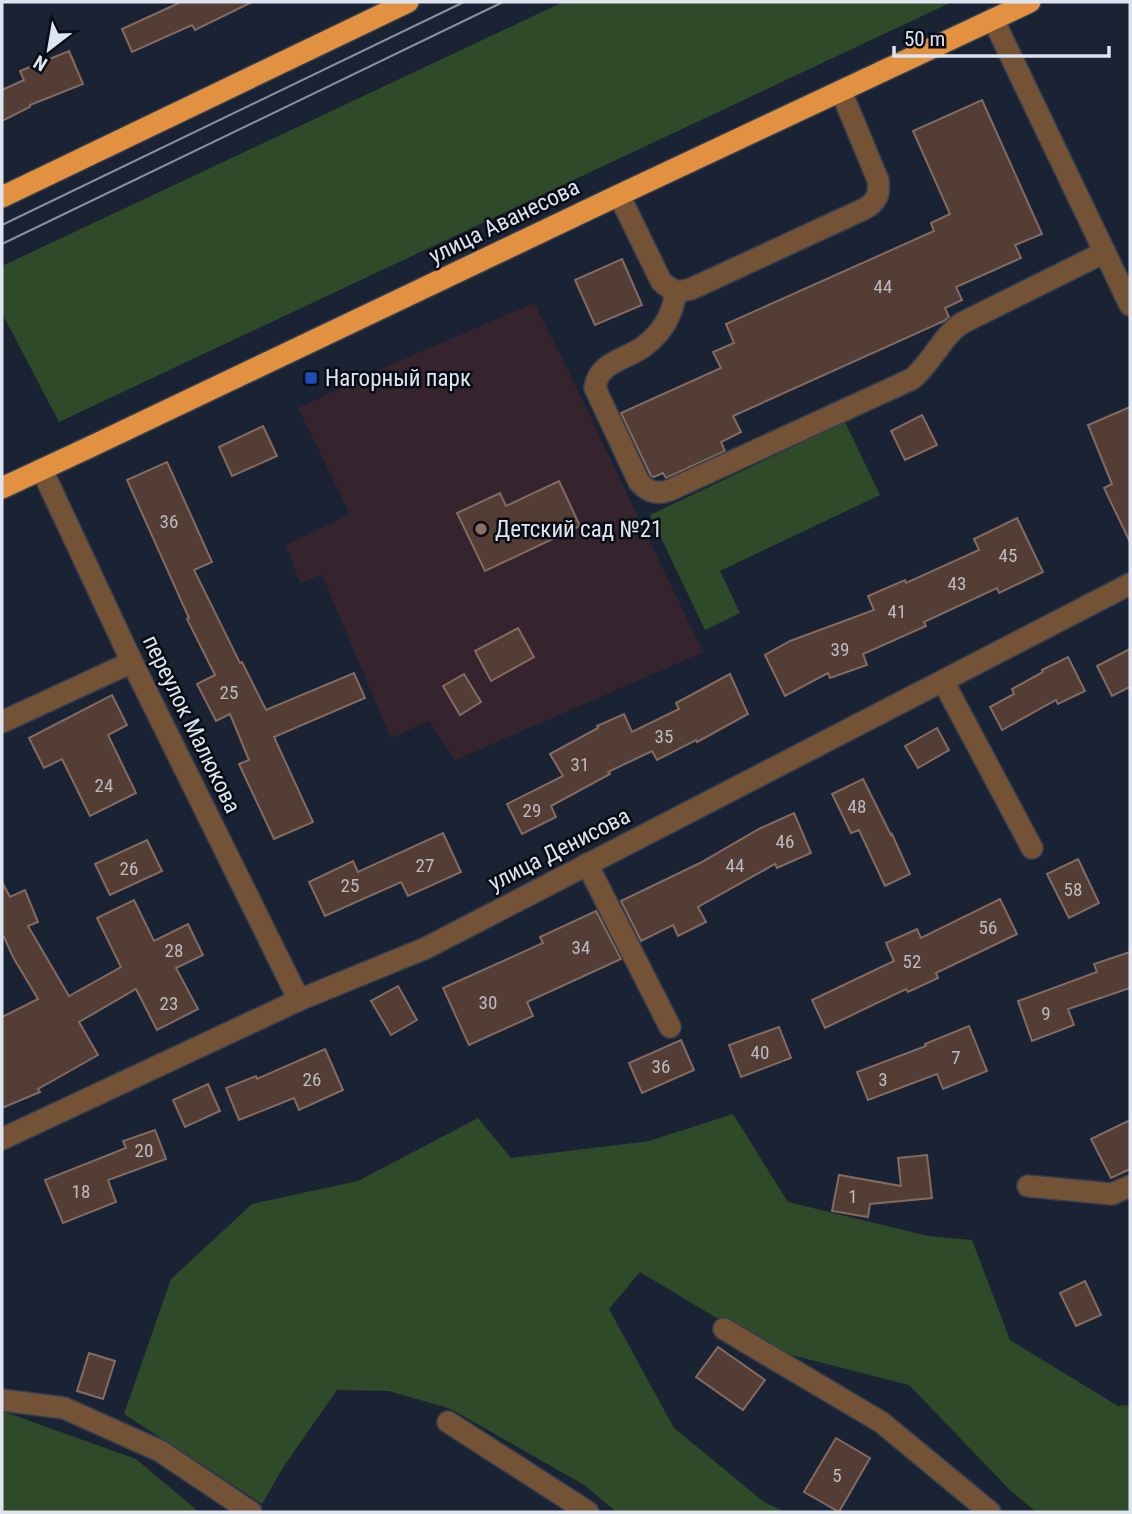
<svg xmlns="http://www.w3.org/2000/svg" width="1132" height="1514" viewBox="0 0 1132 1514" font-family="'Roboto Condensed',sans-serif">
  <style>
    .education { fill: #35242e }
    .green { fill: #2f4a29 }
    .building { fill: #533d34; stroke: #846b61; stroke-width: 2 }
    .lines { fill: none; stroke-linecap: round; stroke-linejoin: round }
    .minor-casing { stroke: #353e4e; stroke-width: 24 }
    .highway-casing { stroke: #353e4e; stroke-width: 24 }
    .minor { stroke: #735235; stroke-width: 21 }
    .highway { stroke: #e29141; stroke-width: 21 }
    .tram { stroke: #89919f; stroke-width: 2 }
    .transit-dot { fill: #1a4fb4; stroke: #080c14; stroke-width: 2.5 }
    .education-dot { fill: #8d6e63; stroke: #080c14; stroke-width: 2.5 }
    .labels { text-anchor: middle; stroke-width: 5; stroke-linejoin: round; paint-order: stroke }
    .number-label { font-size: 19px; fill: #bbbbc2 }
    .street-label { font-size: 23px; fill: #dee5f1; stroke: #080c14 }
    .poi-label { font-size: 23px; fill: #dee5f1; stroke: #080c14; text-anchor: start }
  </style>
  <rect width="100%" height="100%" fill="#1a2334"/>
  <polygon class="education" points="534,303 564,362 699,644 704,652 455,760 429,721 391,738 322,575 300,583 286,545 350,514 298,408 395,363"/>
  <g class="green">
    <polygon points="563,2 952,2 59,422 2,313 2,266"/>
    <polygon points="845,422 880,495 720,571 740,613 705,630 650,515"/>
    <polygon points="733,1114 788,1202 928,1236 972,1240 1010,1340 1118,1406 1130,1405 1130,1512 1036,1512 1010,1490 909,1385 768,1349 640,1272 609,1309 674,1428 764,1502 785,1512 616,1512 586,1486 451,1409 389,1391 337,1390 284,1466 262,1504 124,1414 171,1279 252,1204 358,1181 478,1118 511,1158 649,1141"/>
    <polygon points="2,1411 136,1459 199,1512 2,1512"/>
  </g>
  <g class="building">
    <polygon points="181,2 252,2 195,30 192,25 132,52 122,29"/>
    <polygon points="69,51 83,84 30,105 30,107 2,121 2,90 24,80 20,71"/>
    <polygon points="982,100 1042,234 1015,245 1021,258 956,287 962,300 945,308 949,317 944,321 733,416 741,432 721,442 725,451 666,478 663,473 654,477 651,476 621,413 721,368 713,352 734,343 726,324 934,231 931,223 950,214 913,131"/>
    <polygon points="622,259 642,305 595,325 575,280"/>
    <polygon points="1130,407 1130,542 1104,488 1112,484 1088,425"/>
    <polygon points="922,415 937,445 905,460 891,431"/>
    <polygon points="263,426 277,456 232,476 219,447"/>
    <polygon points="167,462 212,562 194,570 240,663 242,662 266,710 354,673 365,698 274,737 313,822 274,839 239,764 249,760 230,714 216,721 197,684 215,675 187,619 189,618 127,480"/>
    <polygon points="559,481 580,526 485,571 457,513 500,493 506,506"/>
    <polygon points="1017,518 1043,572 999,593 997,588 924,622 926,626 863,654 867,665 830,678 828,673 785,696 765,655 790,641 874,610 868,596 905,580 906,583 979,550 974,539"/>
    <polygon points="518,628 534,657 491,681 475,651"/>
    <polygon points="1130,649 1130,687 1112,696 1097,666"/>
    <polygon points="1068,657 1085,691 1058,704 1056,700 1002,730 990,707 1014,694 1012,689 1043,672 1042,670"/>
    <polygon points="464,674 481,702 460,715 443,686"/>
    <polygon points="730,674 748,714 697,742 696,740 657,760 652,751 608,772 610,774 551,806 556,817 522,834 507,804 563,776 550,754 598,728 597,726 624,714 632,732 679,709 676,703"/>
    <polygon points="112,695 127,725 108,735 136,793 90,816 62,759 44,768 29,738"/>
    <polygon points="937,728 949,750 918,768 905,746"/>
    <polygon points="863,779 891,835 892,834 910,874 885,886 859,830 851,833 832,794"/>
    <polygon points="794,813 811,853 777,868 775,864 698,907 706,922 678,936 673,925 641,941 621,901 700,863 759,829"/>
    <polygon points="443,833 461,872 408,896 401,882 325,916 309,882 353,861 358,872"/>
    <polygon points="147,840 162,871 110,895 95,864"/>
    <polygon points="1078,859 1099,903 1069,918 1047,874"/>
    <polygon points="2,882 10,897 25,890 38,922 28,926 69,996 121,967 97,918 134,900 154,941 188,924 203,955 176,968 198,1009 157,1030 136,989 79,1022 98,1055 38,1089 40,1092 2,1108 2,1017 38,999 13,957 4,937 2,938"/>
    <polygon points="1000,899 1017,934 936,973 938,978 908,992 906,989 825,1028 812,1000 894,961 886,943 917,929 921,938"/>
    <polygon points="596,911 621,959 527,1002 533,1016 469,1045 443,988 543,943 540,937"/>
    <polygon points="1130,952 1130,988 1068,1009 1074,1025 1032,1041 1018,1001 1097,972 1094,964"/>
    <polygon points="398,986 417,1020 391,1035 371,1001"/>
    <polygon points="969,1026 987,1071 943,1089 937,1074 868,1100 857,1072 926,1046 925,1044"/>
    <polygon points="779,1027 791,1058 741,1077 729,1045"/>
    <polygon points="681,1040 694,1070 642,1093 629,1063"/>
    <polygon points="325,1049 343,1090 299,1110 294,1098 239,1120 226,1088 256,1076 257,1079"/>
    <polygon points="208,1084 220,1111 185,1127 173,1100"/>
    <polygon points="1130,1120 1130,1169 1111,1178 1091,1139"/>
    <polygon points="155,1130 166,1159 108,1180 116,1202 63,1223 45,1180 126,1148 123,1141"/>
    <polygon points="927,1155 932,1198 870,1204 868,1217 832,1211 839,1175 901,1186 898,1158"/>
    <polygon points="1085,1281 1101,1315 1076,1326 1060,1293"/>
    <polygon points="718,1347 765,1380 743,1410 696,1377"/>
    <polygon points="89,1353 115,1361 103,1399 77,1391"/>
    <polygon points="836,1438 870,1458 839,1512 804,1492"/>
  </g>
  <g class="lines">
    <g class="minor-casing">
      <g id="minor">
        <polyline points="993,19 1130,305"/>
        <path d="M619 195 661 281C671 291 677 293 691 289L864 209C877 202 880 194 878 180L841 91"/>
        <path d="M676 292C672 316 663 332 643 347 625 360 598 362 595 388L639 482C648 492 658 495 670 490L912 379C932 363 941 337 962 323L1105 252"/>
        <polyline points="42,470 132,662 299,1000"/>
        <polyline points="943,681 1032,848"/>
        <polyline points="2,722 132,662"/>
        <polyline points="587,864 670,1027"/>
        <polyline points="2,1139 299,1000 426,948 1130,584"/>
        <polyline points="1028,1186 1112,1194 1130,1186"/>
        <polyline points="724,1329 881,1422 990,1512"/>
        <polyline points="2,1400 64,1408 160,1451 251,1512"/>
        <polyline points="448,1422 588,1512"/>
      </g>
    </g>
    <g class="highway-casing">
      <g id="highway">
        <polyline points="2,197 408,2"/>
        <polyline points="2,488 90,447 619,195 1030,2"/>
      </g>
    </g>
    <use href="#minor" class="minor"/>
    <use href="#highway" class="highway"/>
    <g class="tram">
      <polyline points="2,225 464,2"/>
      <polyline points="2,244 503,2"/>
    </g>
  </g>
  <rect class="transit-dot" x="304" y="371" width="14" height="14" rx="3.5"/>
  <circle class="education-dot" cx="481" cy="529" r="7"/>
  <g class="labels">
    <g class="number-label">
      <text x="883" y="293">44</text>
      <text x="169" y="528">36</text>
      <text x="1008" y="562">45</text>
      <text x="957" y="590">43</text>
      <text x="897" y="618">41</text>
      <text x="840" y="656">39</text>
      <text x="229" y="699">25</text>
      <text x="664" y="743">35</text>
      <text x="580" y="771">31</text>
      <text x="104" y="792">24</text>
      <text x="857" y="813">48</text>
      <text x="532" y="817">29</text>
      <text x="785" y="848">46</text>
      <text x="425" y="872">27</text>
      <text x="735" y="872">44</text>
      <text x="129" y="875">26</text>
      <text x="350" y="892">25</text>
      <text x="1073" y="896">58</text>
      <text x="988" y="934">56</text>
      <text x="581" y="954">34</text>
      <text x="174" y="957">28</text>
      <text x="912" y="968">52</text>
      <text x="488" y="1009">30</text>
      <text x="169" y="1010">23</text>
      <text x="1046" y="1020">9</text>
      <text x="760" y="1059">40</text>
      <text x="956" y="1064">7</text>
      <text x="661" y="1073">36</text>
      <text x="312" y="1086">26</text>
      <text x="883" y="1086">3</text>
      <text x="144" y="1157">20</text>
      <text x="81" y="1198">18</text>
      <text x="853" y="1203">1</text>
      <text x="837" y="1482">5</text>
    </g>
    <g class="street-label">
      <text transform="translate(504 221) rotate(-26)" y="8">улица Аванесова</text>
      <text transform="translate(192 724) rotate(64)" y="8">переулок Малюкова</text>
      <text transform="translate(559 849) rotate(-27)" y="8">улица Денисова</text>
    </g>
    <g class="poi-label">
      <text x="325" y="386">Нагорный парк</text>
      <text x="495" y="537">Детский сад №21</text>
    </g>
  </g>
  <rect width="1132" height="1514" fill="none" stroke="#dee5f1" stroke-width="7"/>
  <g transform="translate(49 49) rotate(211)" stroke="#080c14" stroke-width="5" paint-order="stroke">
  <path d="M0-5L12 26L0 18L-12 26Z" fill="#dee5f1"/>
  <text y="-10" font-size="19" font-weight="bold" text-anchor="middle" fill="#dee5f1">N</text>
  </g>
  <path d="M894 46v10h215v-10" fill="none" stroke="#dee5f1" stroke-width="3.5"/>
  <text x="904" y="46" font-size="21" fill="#dee5f1" stroke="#080c14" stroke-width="5" paint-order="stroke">50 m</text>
</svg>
